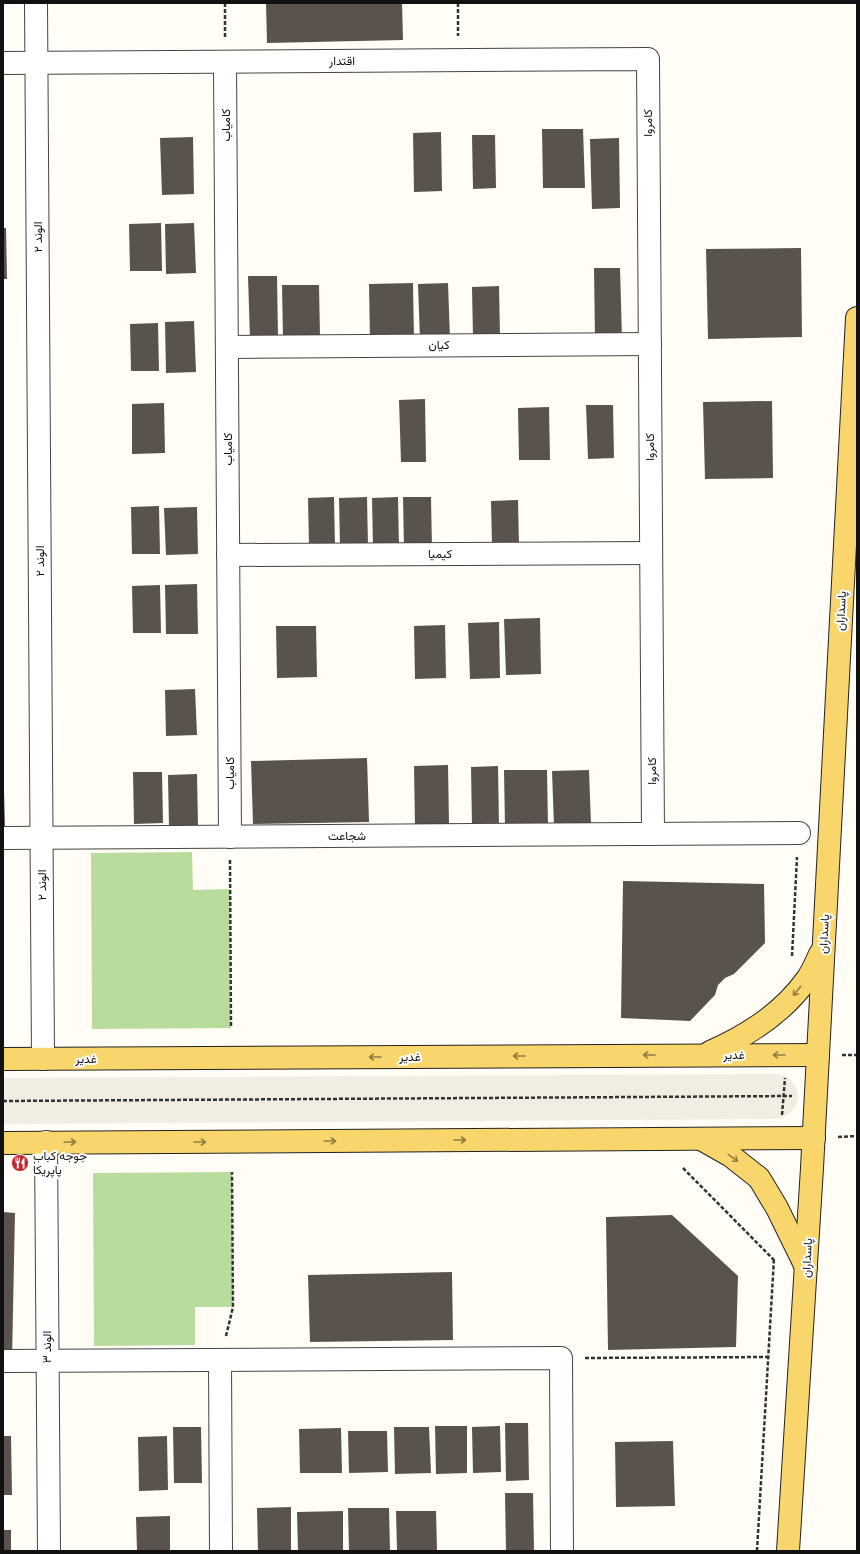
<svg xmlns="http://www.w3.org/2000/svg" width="860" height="1554" viewBox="0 0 860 1554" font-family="Georgia,Vazirmatn,serif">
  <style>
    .forest { fill: #b9dc9c }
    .plaza { fill: #f1ede2 }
    .building { fill: #5a524d }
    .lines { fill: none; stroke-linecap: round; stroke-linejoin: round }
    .minor-casing { stroke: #444; stroke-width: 24 }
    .major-casing { stroke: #222; stroke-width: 24 }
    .path { stroke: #333; stroke-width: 2.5; stroke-dasharray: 4 2; stroke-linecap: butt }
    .minor { stroke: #fff; stroke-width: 22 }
    .major { stroke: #f9d66b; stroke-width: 22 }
    .oneway { stroke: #917d42 }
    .labels { text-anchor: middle; stroke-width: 4; stroke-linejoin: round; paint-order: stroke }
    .street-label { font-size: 12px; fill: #111; stroke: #fff }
    .poi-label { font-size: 12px; fill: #111; stroke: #fff; text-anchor: start }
  </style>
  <rect width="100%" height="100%" fill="#fffdf5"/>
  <g class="forest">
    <polygon points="192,852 193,890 230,889 231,1028 92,1029 91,853"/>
    <polygon points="232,1172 233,1307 195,1307 195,1345 94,1346 93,1173"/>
  </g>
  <polygon class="plaza" points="774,1074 783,1075 791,1080 796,1088 798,1096 796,1105 791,1112 784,1117 775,1119 3,1124 3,1078"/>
  <g class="building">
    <polygon points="266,3 402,3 403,40 267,43"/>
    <polygon points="542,129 583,129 585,188 543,188"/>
    <polygon points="441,132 442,191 414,192 413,133"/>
    <polygon points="472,135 495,135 496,188 473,189"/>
    <polygon points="193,137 194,194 162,195 160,138"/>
    <polygon points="619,138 620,208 592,209 590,139"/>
    <polygon points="161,223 162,271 130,271 129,224"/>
    <polygon points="194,223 196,273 166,274 165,224"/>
    <polygon points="3,228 6,228 7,279 3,279"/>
    <polygon points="801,248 802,337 708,339 706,249"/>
    <polygon points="594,268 620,268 622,339 595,340"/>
    <polygon points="248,276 277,276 278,338 250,339"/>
    <polygon points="413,283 414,340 370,341 369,284"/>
    <polygon points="448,283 450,339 420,340 418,284"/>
    <polygon points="282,285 319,285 320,337 283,338"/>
    <polygon points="499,286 500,337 473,337 472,287"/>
    <polygon points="194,321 196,372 166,373 165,322"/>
    <polygon points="158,323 159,371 131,371 130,324"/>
    <polygon points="425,399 426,462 401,462 399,400"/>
    <polygon points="772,401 773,478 705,479 703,402"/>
    <polygon points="164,403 165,453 132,454 132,404"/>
    <polygon points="586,405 613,405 614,458 588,459"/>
    <polygon points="549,407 550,460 519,460 518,408"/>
    <polygon points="334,497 335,546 309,546 308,498"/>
    <polygon points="367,497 368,546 340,546 339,498"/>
    <polygon points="398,497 399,548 373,548 372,498"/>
    <polygon points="403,497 431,497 432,549 404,549"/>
    <polygon points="518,500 519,546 492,546 491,501"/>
    <polygon points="159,506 160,554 132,554 131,507"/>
    <polygon points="197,507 198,554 166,555 164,508"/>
    <polygon points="197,584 198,634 166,634 165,585"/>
    <polygon points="160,585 161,633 133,633 132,586"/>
    <polygon points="540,618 541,674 506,675 504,619"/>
    <polygon points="499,622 500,678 470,679 468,623"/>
    <polygon points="445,625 446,678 415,679 414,626"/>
    <polygon points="276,626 316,626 317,677 277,678"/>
    <polygon points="195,689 197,735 166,736 165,690"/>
    <polygon points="367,758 369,822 253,824 251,761"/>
    <polygon points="448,765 449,825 415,826 414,766"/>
    <polygon points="498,766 499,827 472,827 471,767"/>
    <polygon points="504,770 547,770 548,826 505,827"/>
    <polygon points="589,770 591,825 554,826 552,771"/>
    <polygon points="133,772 162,772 163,823 134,824"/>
    <polygon points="197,774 198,826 169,827 168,775"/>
    <polygon points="3,791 4,791 5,826 3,826"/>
    <polygon points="623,881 764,884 765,943 734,974 725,978 718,985 715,995 690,1021 621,1018"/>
    <polygon points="3,1212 15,1213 12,1359 3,1359"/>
    <polygon points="672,1215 738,1276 736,1347 608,1350 606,1217"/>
    <polygon points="452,1272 453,1340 310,1342 308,1275"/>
    <polygon points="505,1423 528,1423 529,1480 506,1481"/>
    <polygon points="435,1426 467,1426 467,1473 436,1474"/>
    <polygon points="500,1426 501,1472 473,1473 472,1427"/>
    <polygon points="173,1427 201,1427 202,1483 174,1483"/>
    <polygon points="394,1427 429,1427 431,1473 395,1474"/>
    <polygon points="341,1428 342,1473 300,1473 299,1429"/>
    <polygon points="348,1431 387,1431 388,1472 349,1473"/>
    <polygon points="3,1436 11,1436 12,1495 3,1495"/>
    <polygon points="167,1436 168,1490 139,1491 138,1437"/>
    <polygon points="673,1441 675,1506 616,1507 615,1442"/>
    <polygon points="505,1493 533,1493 534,1551 506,1551"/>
    <polygon points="291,1507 291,1551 258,1551 257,1508"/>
    <polygon points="348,1508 389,1508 390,1551 349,1551"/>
    <polygon points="343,1511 343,1551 298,1551 297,1512"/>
    <polygon points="396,1511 436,1511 437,1551 397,1551"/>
    <polygon points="170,1516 170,1551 137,1551 136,1517"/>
    <rect x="3" y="1530" width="8" height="21"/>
  </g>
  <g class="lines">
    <g class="minor-casing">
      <g id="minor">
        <polyline points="36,3 43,1059"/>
        <polyline points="225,62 230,837"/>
        <polyline points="3,63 648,59 653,834"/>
        <polyline points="227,347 650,344"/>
        <polyline points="228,555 651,553"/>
        <polyline points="3,838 799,833"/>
        <polyline points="46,1142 49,1551"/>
        <polyline points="220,1360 221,1551"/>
        <polyline points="3,1361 561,1358 562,1551"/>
      </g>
    </g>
    <g class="major-casing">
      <g id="major">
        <path d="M710 1052C749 1035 783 1013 807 979 813 971 816 962 820 954"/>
        <polyline points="3,1059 818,1055"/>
        <polyline points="701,1139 731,1156 759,1178 777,1208 806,1267"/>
        <polyline points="3,1143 814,1138"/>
        <polyline points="788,1551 812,1168 857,318"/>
      </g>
    </g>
    <g class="path">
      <polyline points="225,3 225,37"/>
      <polyline points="458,3 458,36"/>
      <polyline points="230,860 231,1028"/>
      <polyline points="792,956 797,857"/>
      <polyline points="842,1055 857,1055"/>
      <polyline points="3,1101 792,1096"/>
      <polyline points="782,1115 785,1078"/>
      <polyline points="838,1137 857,1136"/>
      <polyline points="683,1168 774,1260"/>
      <polyline points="226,1336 233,1307 232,1172"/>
      <polyline points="585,1358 768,1357"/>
      <polyline points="757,1551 774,1258"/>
    </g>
    <use href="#minor" class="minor"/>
    <use href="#major" class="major"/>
  </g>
  <defs><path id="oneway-shaft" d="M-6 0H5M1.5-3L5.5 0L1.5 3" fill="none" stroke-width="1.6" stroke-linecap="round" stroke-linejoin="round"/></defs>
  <g class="oneway">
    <use href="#oneway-shaft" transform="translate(797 991) rotate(129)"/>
    <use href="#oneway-shaft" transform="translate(649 1055) rotate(180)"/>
    <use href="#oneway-shaft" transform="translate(779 1055) rotate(180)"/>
    <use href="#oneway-shaft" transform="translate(519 1056) rotate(180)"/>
    <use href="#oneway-shaft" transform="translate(375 1057) rotate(180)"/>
    <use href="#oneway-shaft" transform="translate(460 1140)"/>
    <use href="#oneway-shaft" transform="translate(330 1141)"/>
    <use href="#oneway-shaft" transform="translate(70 1142)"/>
    <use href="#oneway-shaft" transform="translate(200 1142)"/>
    <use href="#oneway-shaft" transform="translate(733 1158) rotate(36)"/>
  </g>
  <defs>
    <g id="restaurant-disc" transform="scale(0.9)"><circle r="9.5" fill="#c4262e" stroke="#fff"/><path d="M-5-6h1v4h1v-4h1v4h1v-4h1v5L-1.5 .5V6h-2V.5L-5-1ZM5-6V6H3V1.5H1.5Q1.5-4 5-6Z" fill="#fff"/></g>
  </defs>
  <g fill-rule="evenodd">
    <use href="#restaurant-disc" x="20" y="1163"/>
  </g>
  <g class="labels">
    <g class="street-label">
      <text x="342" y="65">اقتدار</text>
      <text transform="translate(648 123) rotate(-90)" y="4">کامروا</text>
      <text transform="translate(226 125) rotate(-90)" y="4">کامیاب</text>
      <text transform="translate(38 237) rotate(-90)" y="4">الوند ۲</text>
      <text x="439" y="349">کیان</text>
      <text transform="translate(650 447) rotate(-90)" y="4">کامروا</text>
      <text transform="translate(228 449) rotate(-90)" y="4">کامیاب</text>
      <text x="440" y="558">کیمیا</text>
      <text transform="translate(40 561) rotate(-90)" y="4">الوند ۲</text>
      <text transform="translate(841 611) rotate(-87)" y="4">پاسداران</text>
      <text transform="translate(652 771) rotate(-90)" y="4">کامروا</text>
      <text transform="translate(230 773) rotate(-90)" y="4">کامیاب</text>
      <text x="347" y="840">شجاعت</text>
      <text transform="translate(42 885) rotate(-90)" y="4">الوند ۲</text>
      <text transform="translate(824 934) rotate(-87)" y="4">پاسداران</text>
      <text x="734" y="1059">غدیر</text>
      <text x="410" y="1061">غدیر</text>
      <text x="86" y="1063">غدیر</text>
      <text transform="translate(807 1258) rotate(-87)" y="4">پاسداران</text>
      <text transform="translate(47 1347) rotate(-90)" y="4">الوند ۳</text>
    </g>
    <g class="poi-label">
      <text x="33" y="1160">جوجه کباب<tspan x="33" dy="14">پاپریکا</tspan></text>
    </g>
  </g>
  <rect width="860" height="1554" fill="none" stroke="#111111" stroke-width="8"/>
</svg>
